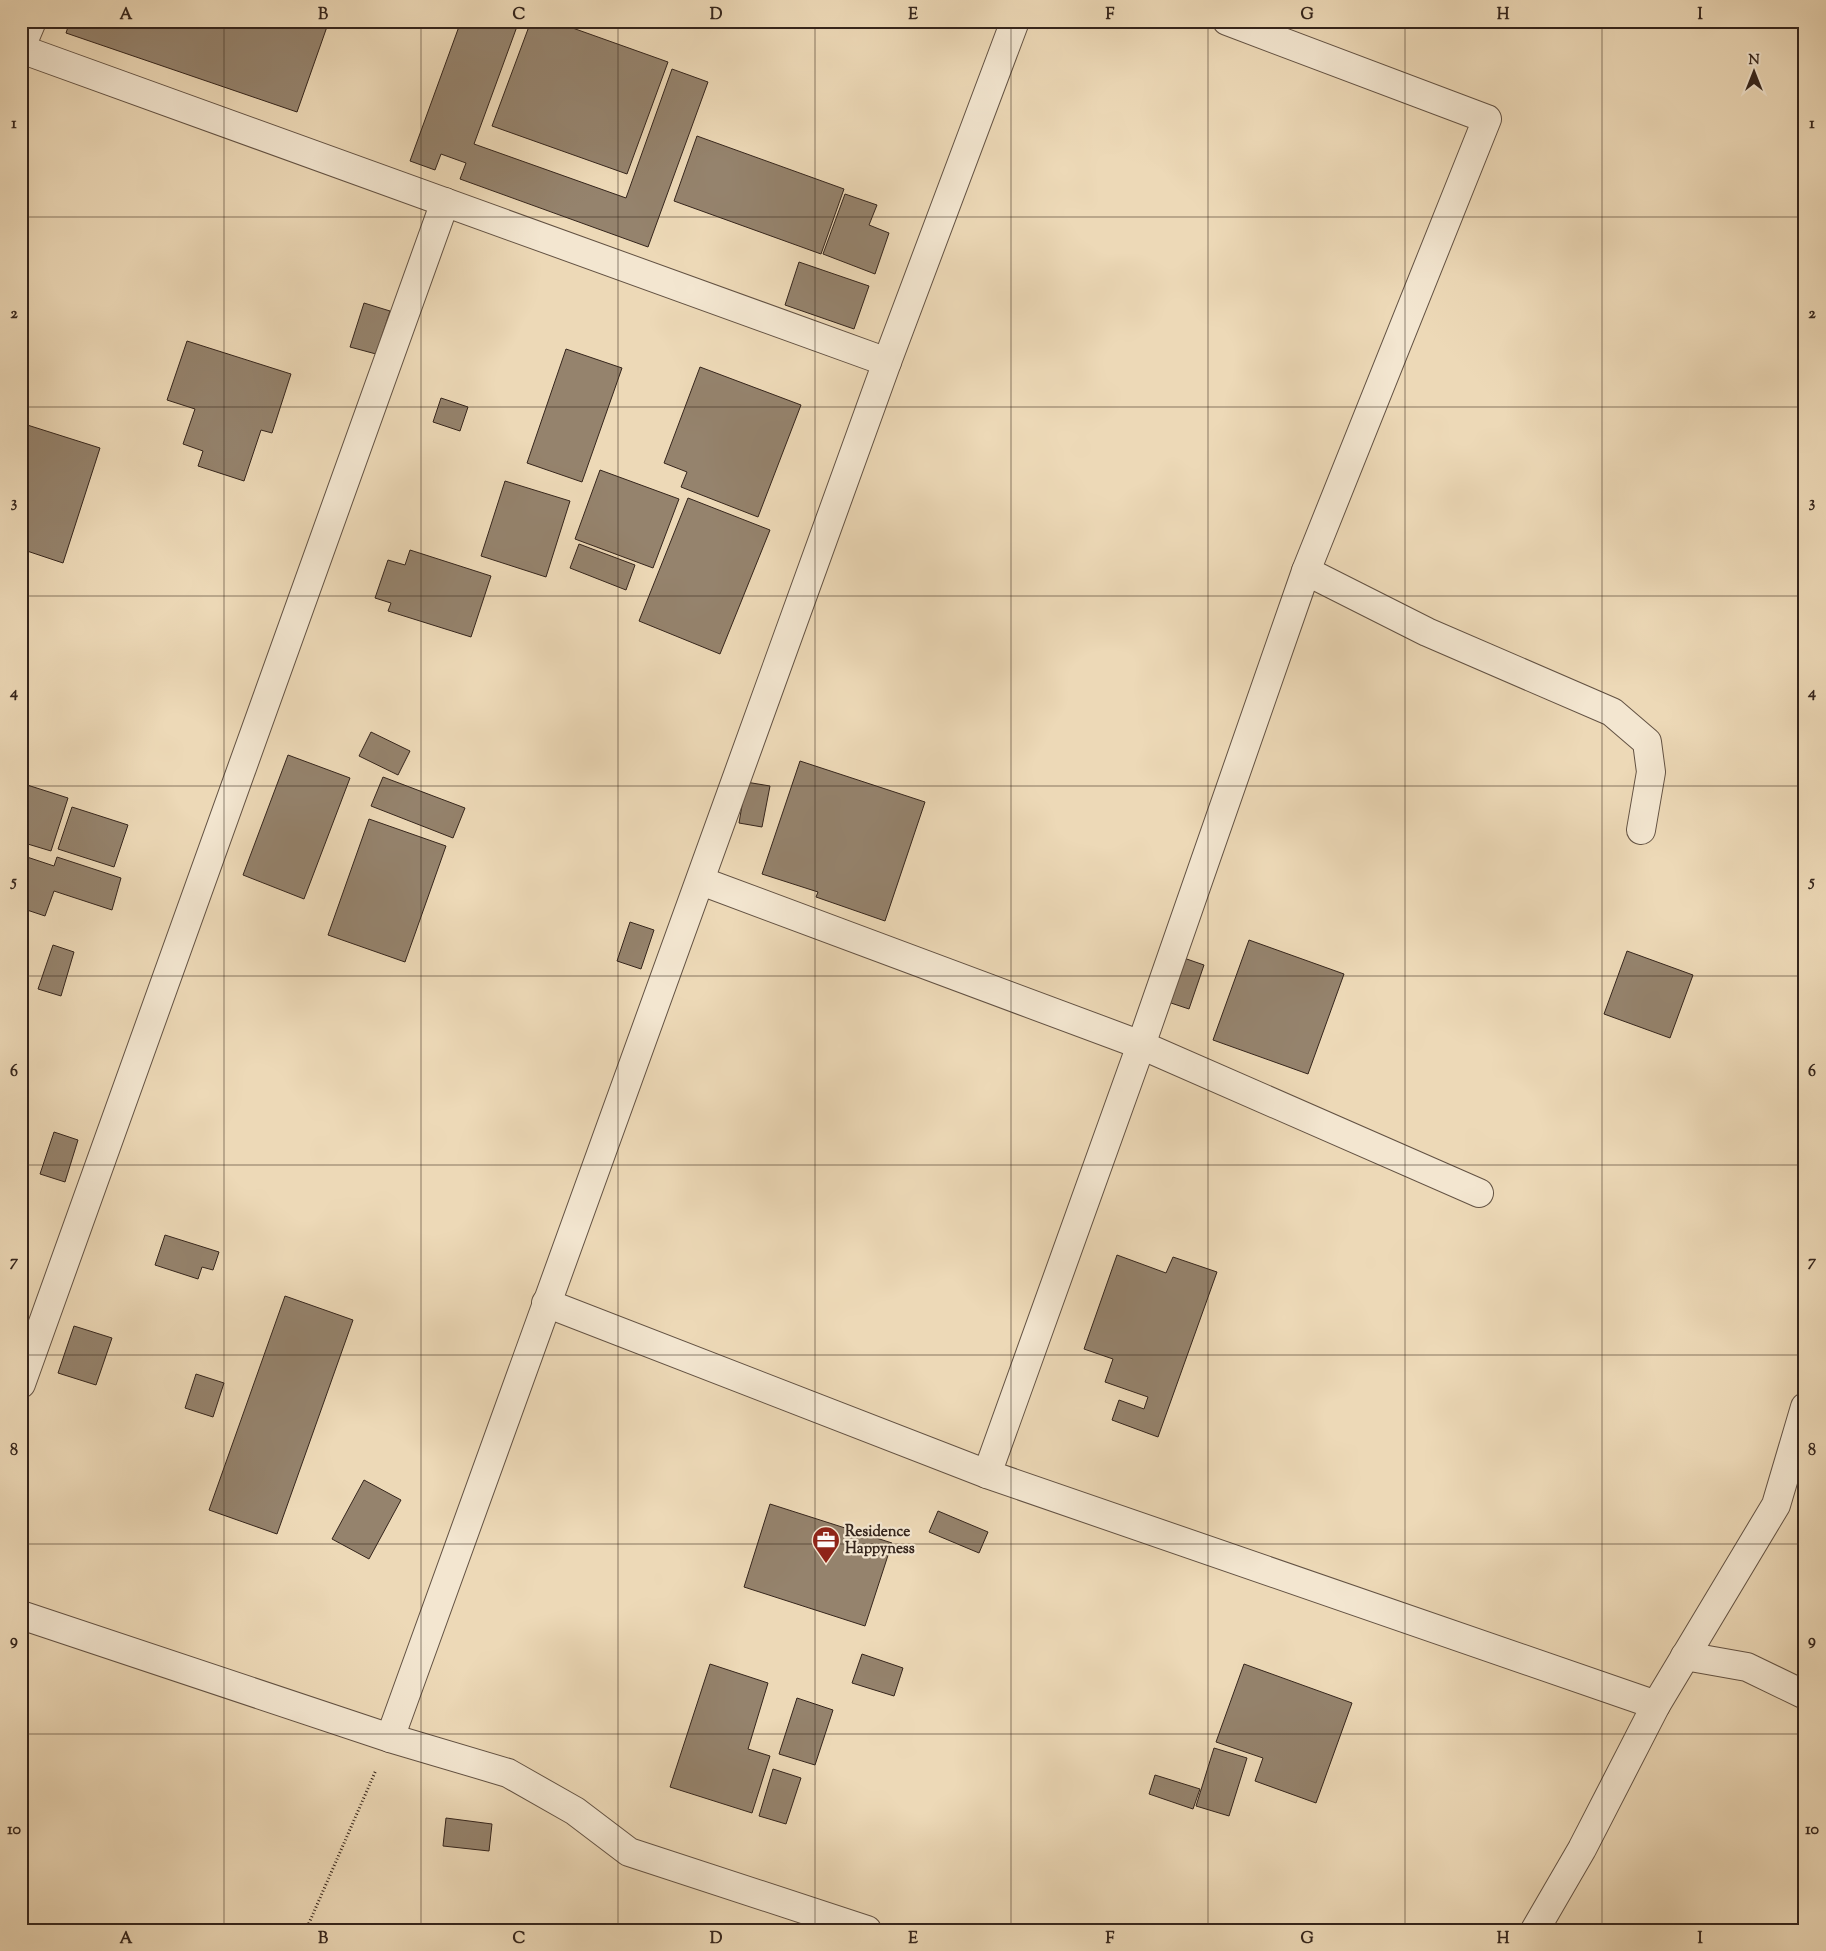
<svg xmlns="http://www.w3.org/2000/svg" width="1826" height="1951" viewBox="0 0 1826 1951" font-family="'Sorts Mill Goudy',serif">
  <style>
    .building { fill: #95836d; stroke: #35251c }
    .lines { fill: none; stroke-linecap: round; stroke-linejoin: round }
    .street-casing { stroke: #635243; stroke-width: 30 }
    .path { stroke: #35251c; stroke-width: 3; stroke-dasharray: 1 2.5; stroke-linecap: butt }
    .street { stroke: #f3e6d0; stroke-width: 28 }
    .grid { fill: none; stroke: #35251c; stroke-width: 1; stroke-opacity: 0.55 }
    .labels { text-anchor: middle; stroke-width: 4.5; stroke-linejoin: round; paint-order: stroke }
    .poi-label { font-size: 15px; font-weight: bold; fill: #35251c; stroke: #f3e6d0; text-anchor: start }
    .neatline { fill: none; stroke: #35251c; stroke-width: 2 }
    .grid-label { font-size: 16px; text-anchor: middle; font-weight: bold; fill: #35251c }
  </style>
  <rect width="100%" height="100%" fill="#edd9b7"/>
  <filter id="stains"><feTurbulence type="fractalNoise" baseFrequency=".004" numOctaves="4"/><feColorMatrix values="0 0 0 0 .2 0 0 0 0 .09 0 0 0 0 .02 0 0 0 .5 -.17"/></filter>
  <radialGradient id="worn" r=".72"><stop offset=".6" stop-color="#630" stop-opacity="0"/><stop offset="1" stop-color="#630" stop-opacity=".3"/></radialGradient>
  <g class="building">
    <polygon points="70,21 253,21 265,25 266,21 329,21 297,112 66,33"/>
    <polygon points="461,21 519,21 474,144 626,198 672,69 708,82 648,247 460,179 466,163 441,154 435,170 410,161"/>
    <polygon points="531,21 553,21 668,62 627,174 492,126"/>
    <polygon points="697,136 844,189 821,254 674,201"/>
    <polygon points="845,194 877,205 869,225 889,233 875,274 823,254"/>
    <polygon points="799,262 869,286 854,329 785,305"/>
    <polygon points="364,303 390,311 376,354 350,347"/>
    <polygon points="187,341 291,374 272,433 261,430 244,481 198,466 203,451 183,444 195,409 167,400"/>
    <polygon points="566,349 622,368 582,482 527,463"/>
    <polygon points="700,367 801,405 758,517 681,487 687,472 664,463"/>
    <polygon points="441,398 468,407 460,431 433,422"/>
    <polygon points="21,423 100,448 63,563 21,549"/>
    <polygon points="600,470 679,499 653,568 575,539"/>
    <polygon points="505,481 570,501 546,577 481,556"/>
    <polygon points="688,498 770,530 720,654 639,621"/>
    <polygon points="579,544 635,565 626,590 570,568"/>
    <polygon points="410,550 491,576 471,637 388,611 391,603 375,598 388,560 405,565"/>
    <polygon points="371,732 410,751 398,775 359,756"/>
    <polygon points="288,755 350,778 304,899 243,875"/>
    <polygon points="800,761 925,802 885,921 816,897 818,892 762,874"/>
    <polygon points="383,777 465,808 453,838 371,806"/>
    <polygon points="746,782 770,786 762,827 739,823"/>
    <polygon points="21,783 68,798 51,851 21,842"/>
    <polygon points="72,807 128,825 114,867 58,849"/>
    <polygon points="369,819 446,846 405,962 328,935"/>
    <polygon points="21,855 54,866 57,857 121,878 112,910 54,891 45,916 21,908"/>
    <polygon points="630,922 654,930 641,969 617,961"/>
    <polygon points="1249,940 1344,974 1308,1074 1213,1040"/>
    <polygon points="53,945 74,952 61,996 38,989"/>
    <polygon points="1627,951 1693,975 1670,1038 1604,1014"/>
    <polygon points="1178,956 1204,965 1189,1009 1162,1000"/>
    <polygon points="54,1132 78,1140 65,1182 40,1174"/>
    <polygon points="165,1235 219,1252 213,1270 202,1267 198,1279 155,1265"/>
    <polygon points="1117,1255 1166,1273 1173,1257 1217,1272 1158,1437 1112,1420 1119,1400 1144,1409 1148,1397 1105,1382 1113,1359 1084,1349"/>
    <polygon points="285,1296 353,1320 277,1534 209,1510"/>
    <polygon points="74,1326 112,1338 96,1385 58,1373"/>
    <polygon points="196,1374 224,1383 213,1417 185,1408"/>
    <polygon points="364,1480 401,1500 369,1559 332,1539"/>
    <polygon points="770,1504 892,1543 865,1626 744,1587"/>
    <polygon points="938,1511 988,1532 979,1553 929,1532"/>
    <polygon points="862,1654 903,1668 894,1696 852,1683"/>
    <polygon points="710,1664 768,1683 748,1749 770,1756 752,1813 670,1787"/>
    <polygon points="1244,1664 1352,1703 1316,1803 1255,1781 1263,1758 1216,1742"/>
    <polygon points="797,1698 833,1710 815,1765 779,1754"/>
    <polygon points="1214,1748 1247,1758 1229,1816 1196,1806"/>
    <polygon points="773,1769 801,1778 786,1824 759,1816"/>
    <polygon points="1155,1775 1200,1789 1193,1809 1149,1794"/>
    <polygon points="446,1818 492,1824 489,1851 443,1846"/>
  </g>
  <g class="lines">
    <g class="street-casing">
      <g id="street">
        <polyline points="21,47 32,21"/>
        <polyline points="21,49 887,362"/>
        <polyline points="1306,571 1427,632 1612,712 1647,742 1651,772 1641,830"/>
        <polyline points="701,881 1141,1045 1479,1193"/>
        <polyline points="546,1303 987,1474 1656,1705"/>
        <polyline points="21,1384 445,202"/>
        <polyline points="987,1474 1141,1045 1306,571 1487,119 1227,21"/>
        <polyline points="21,1615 390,1738 508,1773 575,1811 629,1852 867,1930"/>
        <polyline points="1685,1656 1747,1667 1805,1695"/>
        <polyline points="390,1738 887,362 1015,21"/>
        <polyline points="1535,1930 1582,1849 1656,1705 1776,1505 1805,1407"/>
      </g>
    </g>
    <polyline class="path" points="306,1930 376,1770"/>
    <use href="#street" class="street"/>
  </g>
  <path class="grid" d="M224 21V1930M421 21V1930M618 21V1930M815 21V1930M1011 21V1930M1208 21V1930M1405 21V1930M1602 21V1930M21 217H1805M21 407H1805M21 596H1805M21 786H1805M21 976H1805M21 1165H1805M21 1355H1805M21 1544H1805M21 1734H1805"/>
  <defs>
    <g id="office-pin" transform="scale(1.4375)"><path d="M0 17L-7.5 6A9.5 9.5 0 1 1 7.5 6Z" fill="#8f2418" stroke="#f3e6d0"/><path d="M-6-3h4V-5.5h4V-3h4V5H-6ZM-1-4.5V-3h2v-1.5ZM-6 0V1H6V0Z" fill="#fff"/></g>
  </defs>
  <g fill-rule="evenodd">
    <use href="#office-pin" x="826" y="1540"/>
  </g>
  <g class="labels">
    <g class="poi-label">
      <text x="845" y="1536">Residence<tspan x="845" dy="17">Happyness</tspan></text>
    </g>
  </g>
  <rect width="1826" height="1951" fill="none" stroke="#edd9b7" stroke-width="55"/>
  <g transform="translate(1754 72)" stroke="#f3e6d0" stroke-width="4" paint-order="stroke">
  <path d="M0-4L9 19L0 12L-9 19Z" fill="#35251c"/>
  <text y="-8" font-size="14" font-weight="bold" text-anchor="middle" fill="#35251c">N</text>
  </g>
  <rect x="28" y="28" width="1770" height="1896" class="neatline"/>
  <g class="grid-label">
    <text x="126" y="19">A</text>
    <text x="323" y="19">B</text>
    <text x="519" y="19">C</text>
    <text x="716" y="19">D</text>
    <text x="913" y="19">E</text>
    <text x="1110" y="19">F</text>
    <text x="1307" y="19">G</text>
    <text x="1503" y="19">H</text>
    <text x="1700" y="19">I</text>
    <text x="14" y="128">1</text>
    <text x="1812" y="128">1</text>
    <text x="14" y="318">2</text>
    <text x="1812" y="318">2</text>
    <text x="14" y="507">3</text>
    <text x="1812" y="507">3</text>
    <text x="14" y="697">4</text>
    <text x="1812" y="697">4</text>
    <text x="14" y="886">5</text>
    <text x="1812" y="886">5</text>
    <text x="14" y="1076">6</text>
    <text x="1812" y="1076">6</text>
    <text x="14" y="1266">7</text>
    <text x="1812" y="1266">7</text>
    <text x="14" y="1455">8</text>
    <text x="1812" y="1455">8</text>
    <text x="14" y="1645">9</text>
    <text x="1812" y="1645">9</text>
    <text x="14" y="1834">10</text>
    <text x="1812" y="1834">10</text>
    <text x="126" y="1943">A</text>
    <text x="323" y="1943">B</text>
    <text x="519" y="1943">C</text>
    <text x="716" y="1943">D</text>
    <text x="913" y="1943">E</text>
    <text x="1110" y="1943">F</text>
    <text x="1307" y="1943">G</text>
    <text x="1503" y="1943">H</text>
    <text x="1700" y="1943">I</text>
  </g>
  <rect width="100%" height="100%" filter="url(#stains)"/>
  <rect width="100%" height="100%" fill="url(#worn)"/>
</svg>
